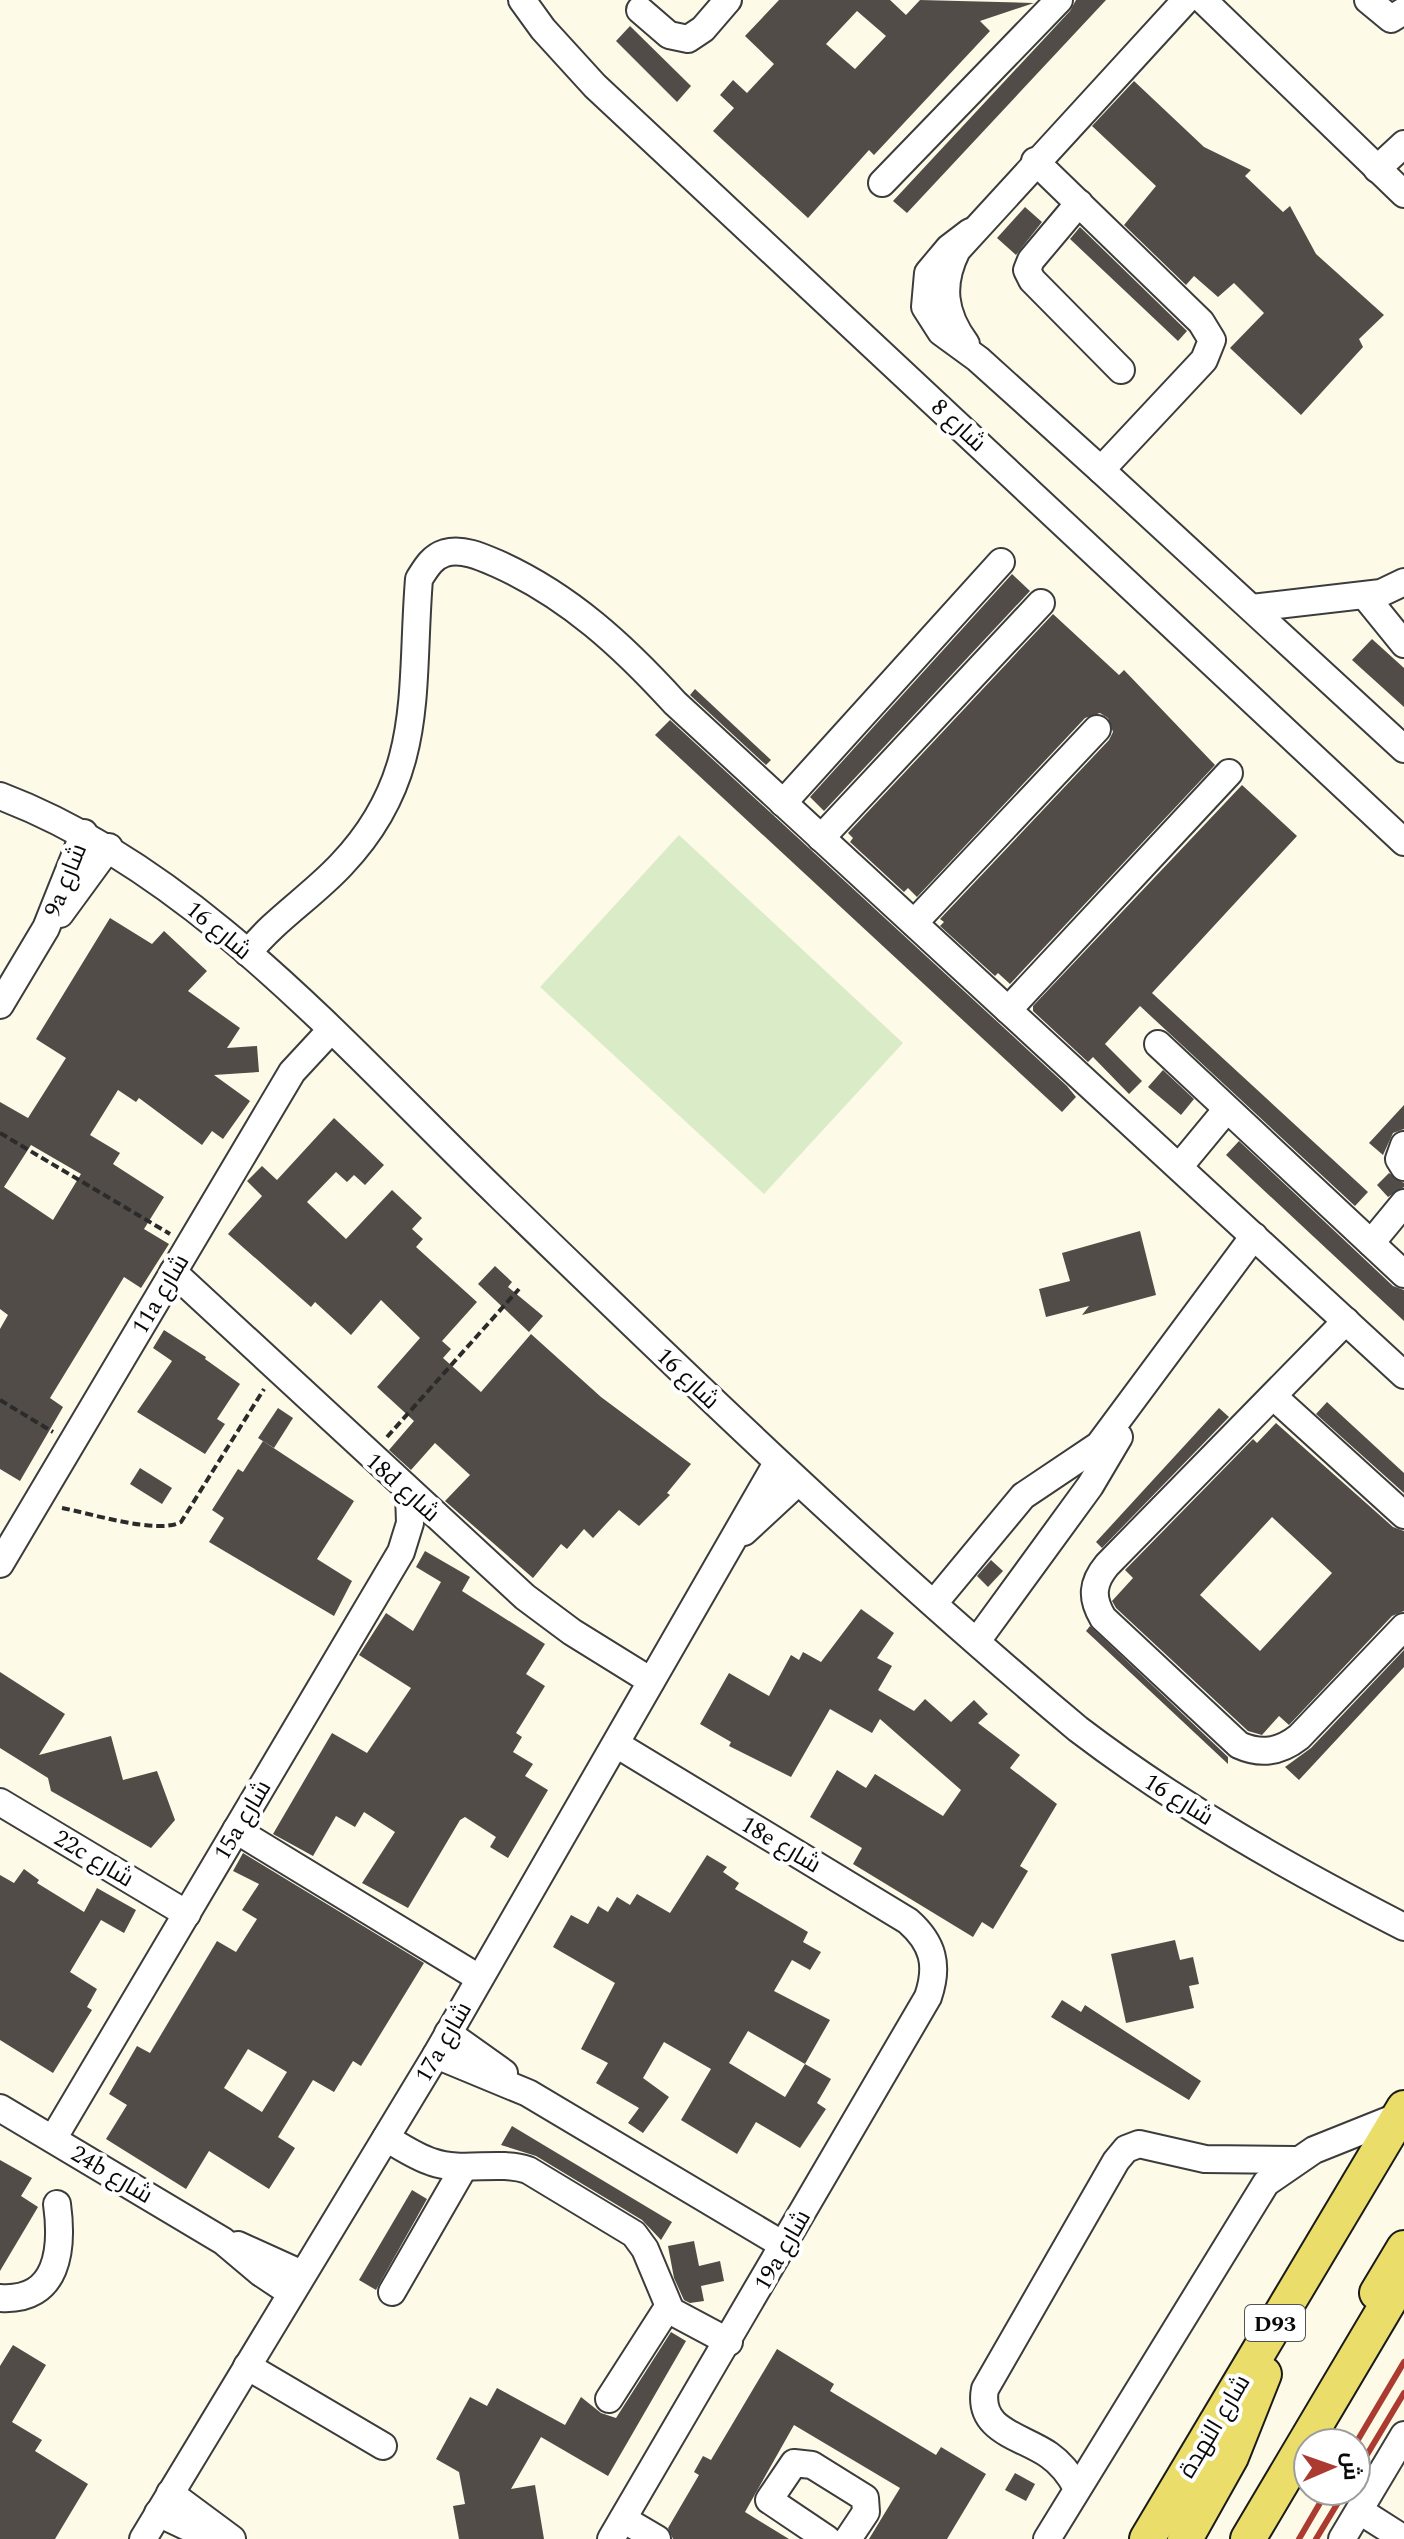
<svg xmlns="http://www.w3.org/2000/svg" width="1404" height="2539" viewBox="0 0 1404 2539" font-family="Spectral,Cairo,serif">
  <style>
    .pitch { fill: #daebc7 }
    .building { fill: #514c47; fill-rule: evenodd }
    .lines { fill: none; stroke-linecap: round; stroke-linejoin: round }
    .minor-casing { stroke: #3c3c3c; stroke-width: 30 }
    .major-casing { stroke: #1a1a1a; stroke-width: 38 }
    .path { stroke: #2b2b2b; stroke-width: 4; stroke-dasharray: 8 4; stroke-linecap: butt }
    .minor { stroke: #fff; stroke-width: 26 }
    .major { stroke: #ebdd69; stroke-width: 34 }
    .rail { stroke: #ab3a30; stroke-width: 6 }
    .labels { text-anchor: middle; stroke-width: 8; stroke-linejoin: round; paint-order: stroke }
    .shield { fill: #fff; stroke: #535353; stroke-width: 2 }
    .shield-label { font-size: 22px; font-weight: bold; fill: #090909 }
    .street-label { font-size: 24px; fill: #090909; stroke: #fff }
  </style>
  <rect width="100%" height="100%" fill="#fdfbe8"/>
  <polygon class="pitch" points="679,835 903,1043 764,1194 540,987"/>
  <g class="building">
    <path d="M779 0H890L906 15 920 0 1034 3 980 21 990 31 874 155 869 150 808 218 713 131 734 108 720 95 733 80 747 93 774 64 745 36ZM857 11 886 36 855 69 826 44Z"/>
    <polygon points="1076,0 1106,0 907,213 893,201 1070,11"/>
    <polygon points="630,26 691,86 677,102 616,41"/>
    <polygon points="1134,81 1204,147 1251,170 1245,176 1283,212 1290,206 1316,254 1384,315 1359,339 1363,347 1301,415 1230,348 1264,313 1234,283 1218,297 1194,276 1186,285 1124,225 1156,186 1092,126"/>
    <polygon points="1025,207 1042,222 1016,255 997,238"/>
    <polygon points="1080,227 1187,331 1178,341 1070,239"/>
    <polygon points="1012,574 1030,591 824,811 810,797"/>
    <polygon points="1053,614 1119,675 1124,670 1215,765 1010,984 998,973 995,976 940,926 944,922 940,919 1109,740 1113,732 1108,718 1100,713 1085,718 917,897 908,888 904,892 850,842 853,838 848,833"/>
    <polygon points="1372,639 1404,668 1404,707 1352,660"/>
    <polygon points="695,689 771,760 766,765 690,695"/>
    <polygon points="670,720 1067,1086 1076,1097 1062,1112 655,735"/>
    <polygon points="1242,785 1297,836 1152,993 1368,1192 1355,1206 1140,1006 1105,1044 1142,1081 1129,1094 1093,1057 1088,1062 1033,1011 1033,1006"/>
    <path d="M110 918 152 944 164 931 207 971 188 991 240 1028 227 1048 257 1046 259 1072 214 1075 250 1101 223 1139 212 1131 202 1145 139 1098 136 1102 118 1090 90 1135 120 1153 113 1164 164 1197 144 1229 169 1244 141 1288 124 1277 50 1398 63 1407 20 1481 0 1469V1329L8 1315 0 1309V1102L28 1118 66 1058 36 1039ZM31 1145 81 1174 53 1220 4 1187Z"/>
    <polygon points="1163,1070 1194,1099 1181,1115 1148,1087"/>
    <polygon points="1404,1105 1404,1129 1393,1133 1383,1155 1369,1143"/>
    <polygon points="334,1118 384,1165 365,1185 354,1175 347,1182 336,1172 307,1202 346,1239 392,1190 422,1218 412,1229 423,1239 416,1247 477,1302 442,1341 451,1349 443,1358 481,1392 531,1334 601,1397 691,1464 667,1493 670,1495 639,1526 619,1510 593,1538 584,1529 567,1549 561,1544 533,1578 445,1501 470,1475 435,1443 411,1470 389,1450 414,1421 377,1387 420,1338 381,1300 351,1335 315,1302 311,1307 228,1234 262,1196 247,1181 262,1166 277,1180"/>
    <polygon points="1239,1141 1393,1286 1404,1290 1404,1321 1226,1155"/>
    <polygon points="1389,1173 1404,1183 1404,1187 1388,1197 1377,1185"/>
    <polygon points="1140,1231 1156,1295 1082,1315 1089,1306 1046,1317 1039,1289 1070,1281 1062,1253"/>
    <polygon points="495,1266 512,1282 508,1287 543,1316 529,1332 478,1284"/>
    <polygon points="164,1330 206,1357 205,1359 240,1384 217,1419 225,1424 205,1454 137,1412 172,1361 153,1348"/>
    <polygon points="1327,1402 1404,1473 1404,1493 1316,1414"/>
    <polygon points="278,1408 293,1418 274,1448 258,1438"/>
    <polygon points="1219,1408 1229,1417 1102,1548 1096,1542"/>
    <path d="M1276 1423 1393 1527 1404 1531V1611L1392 1616 1289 1725 1279 1716 1262 1735 1248 1731 1116 1608 1112 1601 1133 1578 1125 1570 1253 1439 1257 1443ZM1272 1517 1332 1573 1260 1651 1200 1595Z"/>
    <polygon points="263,1441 354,1501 317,1559 352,1581 334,1616 209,1542 224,1518 212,1510 238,1469 243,1472"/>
    <polygon points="140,1468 172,1488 162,1504 130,1484"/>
    <polygon points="425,1551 470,1577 462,1591 545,1644 526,1674 545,1686 516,1733 522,1737 513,1752 533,1764 525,1776 548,1790 508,1858 490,1847 496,1837 465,1817 460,1820 408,1908 362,1883 395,1832 364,1812 355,1827 336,1816 313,1856 273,1834 332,1733 367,1753 411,1688 359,1655 386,1613 413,1631 441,1582 416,1567"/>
    <polygon points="991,1560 1003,1571 988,1587 977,1576"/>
    <polygon points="861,1609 894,1633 877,1658 892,1666 878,1690 914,1711 925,1699 951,1722 974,1700 988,1714 978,1723 1020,1755 1010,1768 1057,1804 1020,1866 1028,1871 993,1929 982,1922 973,1937 853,1864 862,1848 810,1817 837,1770 866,1788 875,1774 943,1816 961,1790 880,1719 872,1733 830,1709 791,1777 729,1746 731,1742 700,1724 729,1673 769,1696 791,1655 799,1660 803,1652 821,1662"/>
    <polygon points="1090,1626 1228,1757 1228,1764 1086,1631"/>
    <polygon points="1404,1650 1404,1667 1299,1780 1285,1767 1311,1748"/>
    <polygon points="0,1672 65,1714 39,1755 111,1736 123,1780 157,1771 175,1820 151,1848 51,1791 48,1778 0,1748"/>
    <path d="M243 1853 424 1963 361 2066 353 2061 334 2092 313 2080 278 2137 295 2148 269 2189 209 2151 186 2189 106 2139 127 2105 109 2094 137 2046 150 2053 217 1941 236 1952 257 1919 242 1910 259 1884 233 1871ZM248 2049 287 2072 262 2112 224 2088Z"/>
    <polygon points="707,1855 727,1867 723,1872 739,1883 735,1889 808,1932 803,1942 821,1952 810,1970 792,1960 774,1991 830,2020 805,2064 748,2031 729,2063 785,2097 805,2064 831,2079 817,2103 826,2109 800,2148 756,2122 737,2154 681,2120 711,2069 664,2042 643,2078 669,2097 643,2133 628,2123 639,2108 596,2083 608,2063 581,2049 615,1983 553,1947 571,1915 588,1924 598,1906 608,1912 617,1897 630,1905 637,1894 670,1913"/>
    <polygon points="24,1869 39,1880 37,1883 84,1912 97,1888 136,1910 124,1933 101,1920 70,1972 97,1989 87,2007 92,2010 53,2073 0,2040 0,1875 14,1883"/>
    <polygon points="1175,1940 1180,1960 1193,1957 1199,1984 1189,1986 1194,2008 1126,2023 1111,1954"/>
    <polygon points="1062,2000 1081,2012 1085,2005 1201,2081 1189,2100 1051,2017"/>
    <polygon points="512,2126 672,2222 661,2240 642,2220 536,2156 501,2145"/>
    <polygon points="0,2160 32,2178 21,2196 38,2207 0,2271"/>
    <polygon points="412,2190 427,2199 376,2290 359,2280"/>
    <polygon points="694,2241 699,2266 720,2261 724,2281 701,2286 704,2301 690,2303 684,2300 674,2278 668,2246"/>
    <polygon points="671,2332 686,2341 608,2476 541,2437 511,2489 535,2485 544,2539 459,2539 453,2506 465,2504 459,2472 436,2459 470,2397 487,2406 497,2388 565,2425 581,2397 601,2413 616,2418"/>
    <polygon points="13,2345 46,2365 12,2422 42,2440 35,2451 88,2484 55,2539 0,2539 0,2366"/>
    <polygon points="777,2349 834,2384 830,2391 936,2455 941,2447 986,2474 947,2539 869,2539 900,2488 794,2425 745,2512 789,2539 673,2539 668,2528 699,2475 694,2472 703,2456 711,2460"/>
    <polygon points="1015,2473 1035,2484 1026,2501 1005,2490"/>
  </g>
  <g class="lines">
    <g class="minor-casing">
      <g id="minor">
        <polyline points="522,0 543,29 595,86 1404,842"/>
        <polyline points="1203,0 1404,194"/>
        <polyline points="1368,0 1391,19 1404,11"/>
        <polyline points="640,10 669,35 688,39 703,29 728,0"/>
        <polyline points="1035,161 1201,322 1212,340 1204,360 1101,470"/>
        <polyline points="1377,169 1404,144"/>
        <polyline points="882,183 1059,0"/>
        <polyline points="1079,203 1031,260 1027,270 1032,280 1121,370"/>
        <polyline points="970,232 949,248 928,273 925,307 941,332 978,359 1101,470 1404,749"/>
        <path d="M966 344C943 313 940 284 957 250L1186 0"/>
        <polyline points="1365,596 1404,644"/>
        <polyline points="1252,608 1381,593 1404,582"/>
        <path d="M0 796C198 871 351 1053 501 1197 689 1379 877 1561 1078 1729 1179 1806 1291 1869 1404 1927"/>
        <polyline points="783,803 1001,562"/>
        <polyline points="821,838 1041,603"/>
        <polyline points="60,914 109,847"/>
        <polyline points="914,923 1097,729"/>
        <path d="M248 953C275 919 311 897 341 865 426 776 410 690 419 579 426 568 432 557 445 553 463 548 482 557 498 564 569 596 623 646 675 703L1404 1375"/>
        <polyline points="0,1005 46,928 84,833"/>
        <polyline points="1008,1010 1229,773"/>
        <polyline points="1158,1044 1404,1274"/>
        <polyline points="1404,1145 1399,1159 1404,1167"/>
        <polyline points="1179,1167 1227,1109"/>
        <polyline points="1371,1243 1404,1203"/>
        <polyline points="173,1272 525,1597 572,1632 651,1681"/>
        <path d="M1346 1321 1107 1565C1092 1583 1091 1598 1103 1618L1239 1745C1261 1755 1280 1752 1299 1737L1404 1627"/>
        <polyline points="1273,1396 1404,1515"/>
        <polyline points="744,1532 798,1482"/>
        <polyline points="0,1564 292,1072 330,1031"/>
        <polyline points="935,1602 1023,1496 1099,1445 1254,1236"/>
        <polyline points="977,1641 1090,1486 1119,1437"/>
        <polyline points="0,1802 187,1914"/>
        <polyline points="236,1830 479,1978"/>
        <polyline points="448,2033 504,2073"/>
        <polyline points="436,2055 528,2093 785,2246"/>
        <polyline points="0,2108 223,2241 261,2273 291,2293"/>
        <path d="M386 2138C400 2146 416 2157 432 2162 463 2173 497 2160 528 2170L634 2234 645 2249 671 2311 729 2342"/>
        <polyline points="53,2139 401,1552 410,1523 409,1493"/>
        <polyline points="238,2245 302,2274"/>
        <polyline points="392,2292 464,2167"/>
        <path d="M0 2298C59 2302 63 2248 57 2204"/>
        <polyline points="247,2366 383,2446"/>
        <polyline points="609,2399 668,2307"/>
        <path d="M1077 2488C1070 2475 1062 2464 1049 2455 1022 2436 977 2431 985 2389L1116 2161 1126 2149 1139 2144 1205 2159 1295 2160"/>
        <polyline points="170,2493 232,2539"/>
        <polyline points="1360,2511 1404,2539"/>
        <polyline points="158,2513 213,2539"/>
        <polyline points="623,2519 657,2539"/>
        <polyline points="143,2539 436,2055 777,1463"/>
        <path d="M611 2539 928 1997C939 1965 933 1943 908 1921L616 1744"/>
        <polyline points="827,2539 769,2500 794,2463 812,2465 865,2498 866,2512 848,2539"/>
        <polyline points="1047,2539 1266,2183 1314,2150 1399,2116"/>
        <polyline points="1342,2539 1404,2435"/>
      </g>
    </g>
    <g class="major-casing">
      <g id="major">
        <polyline points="1377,2293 1404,2248"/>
        <polyline points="1147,2539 1404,2108"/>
        <polyline points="1185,2539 1231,2457 1264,2374"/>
        <polyline points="1248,2539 1404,2276"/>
      </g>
    </g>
    <g class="path">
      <polyline points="0,1133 170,1234"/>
      <polyline points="0,1400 53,1432"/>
      <polyline points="387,1437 519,1289"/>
      <path d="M62 1508C89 1513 158 1535 181 1522L264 1389"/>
    </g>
    <use href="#minor" class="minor"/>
    <use href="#major" class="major"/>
    <g class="rail">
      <polyline points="1356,2443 1404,2362"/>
      <polyline points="1356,2473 1404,2393"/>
      <polyline points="1299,2539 1327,2491"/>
      <polyline points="1316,2539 1345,2491"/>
    </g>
  </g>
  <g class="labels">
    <rect class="shield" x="1245" y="2305" width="60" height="36" rx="6"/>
    <g class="shield-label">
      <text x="1275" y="2331">D93</text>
    </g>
    <g class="street-label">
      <text transform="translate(959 425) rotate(43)" y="8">شارع 8</text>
      <text transform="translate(65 880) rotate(-68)" y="8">9a شارع</text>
      <text transform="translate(219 930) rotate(40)" y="8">شارع 16</text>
      <text transform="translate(160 1294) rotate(-59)" y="8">11a شارع</text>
      <text transform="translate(688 1378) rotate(44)" y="8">شارع 16</text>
      <text transform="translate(403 1487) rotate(42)" y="8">18d شارع</text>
      <text transform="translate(1179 1799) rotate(32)" y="8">شارع 16</text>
      <text transform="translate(242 1820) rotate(-59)" y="8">15a شارع</text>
      <text transform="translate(781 1844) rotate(31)" y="8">18e شارع</text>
      <text transform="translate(94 1858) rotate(31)" y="8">22c شارع</text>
      <text transform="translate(443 2042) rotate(-60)" y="8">17a شارع</text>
      <text transform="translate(112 2174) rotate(31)" y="8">24b شارع</text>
      <text transform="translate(782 2250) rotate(-60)" y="8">19a شارع</text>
      <text transform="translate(1214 2426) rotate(-59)" y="8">شارع النهدة</text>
    </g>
  </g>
  <g transform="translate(1332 2467) rotate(88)"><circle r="38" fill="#ffffff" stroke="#9d9d9d" stroke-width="2"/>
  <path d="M0-6L14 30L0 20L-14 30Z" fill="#ab3a30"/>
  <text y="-12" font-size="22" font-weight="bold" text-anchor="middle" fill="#090909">ش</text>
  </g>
</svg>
